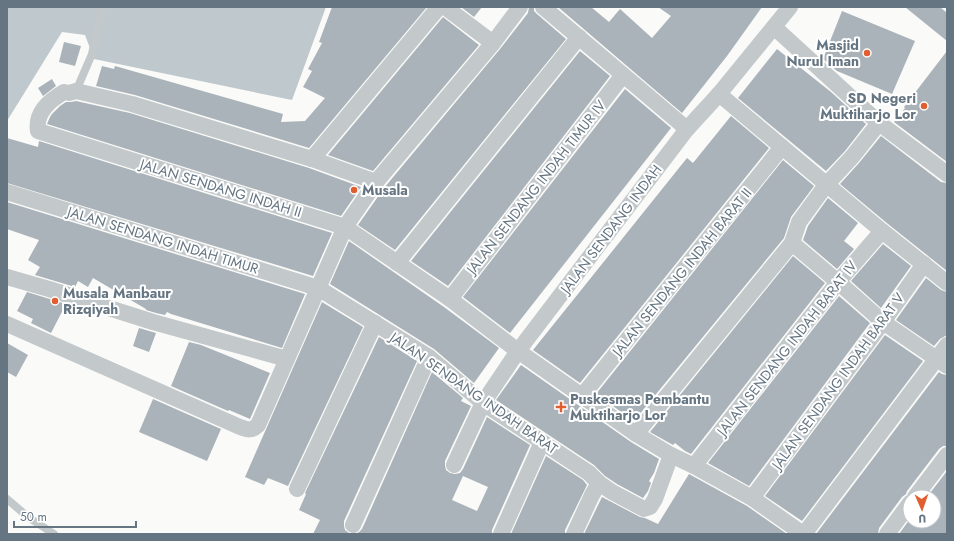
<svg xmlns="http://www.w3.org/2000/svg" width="954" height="541" viewBox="0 0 954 541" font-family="Jost,sans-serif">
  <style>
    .water { fill: #bec8cd }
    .building { fill: #aab3b9; fill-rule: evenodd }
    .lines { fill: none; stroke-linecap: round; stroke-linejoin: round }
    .service { stroke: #c3c8cb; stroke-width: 8 }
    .minor { stroke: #c3c8cb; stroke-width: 16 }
    .poi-dot { fill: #e15e30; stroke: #fff; stroke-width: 1.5 }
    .labels { text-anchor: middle; stroke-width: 4; stroke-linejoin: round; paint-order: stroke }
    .poi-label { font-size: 14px; font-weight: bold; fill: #657582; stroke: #fff; text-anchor: start }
    .street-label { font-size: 14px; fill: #657582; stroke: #fff }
  </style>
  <rect width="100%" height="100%" fill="#fafaf8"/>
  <polygon class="water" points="7,7 326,7 292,100 94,59 85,35 62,32 7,121"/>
  <g class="building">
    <polygon points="332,7 427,7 309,148 135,95 96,86 102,66 114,69 115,66 283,114 281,122 305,121 325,98 303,87 312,71 308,69 322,43 319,42"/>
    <polygon points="461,7 482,7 474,17"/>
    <polygon points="529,7 534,7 534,11 537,14 566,39 395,250 358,225 384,188 500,49 528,13"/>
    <polygon points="558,7 591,7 609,22 620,9 652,38 671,16 658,7 762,7 727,56 682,113"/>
    <polygon points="905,7 940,7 947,13 947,41"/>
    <polygon points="842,11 915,41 892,94 837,71 823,59"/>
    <polygon points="443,17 479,45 373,171 328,155"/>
    <polygon points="64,42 81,46 75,66 59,62"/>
    <polygon points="777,49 831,92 866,124 845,151 826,171 738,98"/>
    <polygon points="580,51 610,76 448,286 411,261"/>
    <polygon points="947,51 947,162 894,122 905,108 904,107"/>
    <polygon points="52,79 56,86 43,96 38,88"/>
    <polygon points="625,89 671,128 510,333 463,297"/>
    <polygon points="76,101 130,113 309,168 361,187 341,216 47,124 50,117 52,114 60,106 66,102 71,102"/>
    <polygon points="731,116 769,148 580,383 533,350 687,158 693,163"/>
    <polygon points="881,136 941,182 947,183 947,271 888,224 840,184 859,163"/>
    <polygon points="7,138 38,147 39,141 332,233 313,276 7,183"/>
    <polygon points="783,160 814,186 791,217 784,238 634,421 596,394"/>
    <polygon points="828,198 858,223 844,241 854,249 837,269 803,240 808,226"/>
    <polygon points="7,202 305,294 282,348 171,314 167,312 165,315 156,313 146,310 146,309 93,278 88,287 78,281 75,287 35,275 40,267 28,260 39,240 7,229"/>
    <polygon points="349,241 444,307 499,348 474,383 434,349 330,284"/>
    <polygon points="883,244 911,266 881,308 851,281"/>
    <polygon points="793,256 825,283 691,454 685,451 675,443 673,445 650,432"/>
    <polygon points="926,278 941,290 947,292 947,335 940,339 934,346 896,320"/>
    <polygon points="27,292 66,304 51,333 31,323 33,319 17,311"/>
    <polygon points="839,296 870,323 749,486 708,463"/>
    <polygon points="322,302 363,327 288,486 268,478 264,485 245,477"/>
    <polygon points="139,328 156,333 149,352 133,346"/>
    <polygon points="885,335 923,361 802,521 765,496"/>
    <polygon points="379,337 417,361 344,521 344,526 345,530 349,533 351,534 313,534 320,520 299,510 306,494 305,493"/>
    <polygon points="189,342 201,345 270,373 250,419 229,410 228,411 171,386"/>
    <polygon points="7,343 28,355 16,377 7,372"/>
    <polygon points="521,365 631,442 659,459 654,473 649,481 651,483 648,491 643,498 617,484 605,476 594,465 496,400"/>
    <path d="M432 372 463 398 461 401 471 406 445 461V466L446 470 450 473 455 474 460 473 463 469 487 417 530 445 492 530V534H355L359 532 362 529ZM463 476 488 487 477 511 452 500Z"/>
    <polygon points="939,372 942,374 947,375 947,446 943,446 939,449 907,491 906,494 902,497 879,528 878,534 816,534"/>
    <polygon points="153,399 221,429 207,461 139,432"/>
    <polygon points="546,456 583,480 587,485 565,530 565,534 511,534"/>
    <polygon points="947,471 947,534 899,534 910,519 910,521 934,521 934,497 927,497"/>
    <polygon points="689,474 747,506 787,534 584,534 602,497 640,517 645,518 658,524"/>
  </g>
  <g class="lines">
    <g class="service">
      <polyline points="76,91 92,54 102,7"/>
      <polyline points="7,499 28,517 54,534"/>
    </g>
    <g class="minor">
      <polyline points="445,7 493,43"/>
      <polyline points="543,7 687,129"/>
      <polyline points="719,94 882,231 947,283"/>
      <polyline points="879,123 947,174"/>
      <polyline points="312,159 439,7"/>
      <path d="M376 182 312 159 132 104 76 91 69 93 64 92C50 100 35 113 38 131L345 227 450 299 518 351 636 434 671 455 694 466 752 498 803 534"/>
      <polyline points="7,192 318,288 429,357 483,403 589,473 599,483 592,495 574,534"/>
      <polyline points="792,243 838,282 883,322 947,366"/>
      <polyline points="397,263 579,37"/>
      <polyline points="7,277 49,289 153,322 287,359"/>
      <polyline points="450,299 623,75"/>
      <path d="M7 324 240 427C248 430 252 431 258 425L345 227 376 182 493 43 520 7"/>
      <polyline points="582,396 782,147"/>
      <polyline points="636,434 792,243 799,222 826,185 852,157 879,123 774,27"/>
      <polyline points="454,465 483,403 518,351 687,129 719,94 790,7"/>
      <polyline points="694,466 838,282 882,231"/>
      <polyline points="599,483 612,492 644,509 650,507 655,499 671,455"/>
      <polyline points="297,489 375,323"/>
      <polyline points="915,497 947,455"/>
      <polyline points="752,498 883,322 924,264"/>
      <polyline points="353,525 429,357"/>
      <polyline points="501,534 542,442"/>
      <polyline points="804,534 947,345"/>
      <polyline points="887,534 910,503"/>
    </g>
  </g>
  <g class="poi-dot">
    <circle cx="867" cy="53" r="4"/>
    <circle cx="924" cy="106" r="4"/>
    <circle cx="354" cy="190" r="4"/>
    <circle cx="55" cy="301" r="4"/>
    <path d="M559 401h4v4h4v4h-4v4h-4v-4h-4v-4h4z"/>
  </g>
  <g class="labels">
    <g class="poi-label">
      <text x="859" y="50" text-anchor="end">Masjid<tspan x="859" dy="16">Nurul Iman</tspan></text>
      <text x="916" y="103" text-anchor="end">SD Negeri<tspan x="916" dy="16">Muktiharjo Lor</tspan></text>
      <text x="362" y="195">Musala</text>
      <text x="63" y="298">Musala Manbaur<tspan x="63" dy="16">Rizqiyah</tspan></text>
      <text x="570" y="404">Puskesmas Pembantu<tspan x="570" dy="16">Muktiharjo Lor</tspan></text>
    </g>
    <g class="street-label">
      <text transform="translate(536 187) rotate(-52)" y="5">JALAN SENDANG INDAH TIMUR IV</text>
      <text transform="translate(221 188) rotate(17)" y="5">JALAN SENDANG INDAH II</text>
      <text transform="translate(611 229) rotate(-53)" y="5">JALAN SENDANG INDAH</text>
      <text transform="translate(163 240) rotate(17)" y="5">JALAN SENDANG INDAH TIMUR</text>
      <text transform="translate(682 272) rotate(-51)" y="5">JALAN SENDANG INDAH BARAT II</text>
      <text transform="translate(787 348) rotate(-52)" y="5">JALAN SENDANG INDAH BARAT IV</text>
      <text transform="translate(838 381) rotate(-54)" y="5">JALAN SENDANG INDAH BARAT V</text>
      <text transform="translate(474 393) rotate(35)" y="5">JALAN SENDANG INDAH BARAT</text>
    </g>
  </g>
  <rect width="954" height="541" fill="none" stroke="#657582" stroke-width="16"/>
  <g transform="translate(922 509) rotate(178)"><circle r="19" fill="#ffffff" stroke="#c1c8cd"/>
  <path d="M0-3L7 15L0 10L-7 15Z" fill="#e15e30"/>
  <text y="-6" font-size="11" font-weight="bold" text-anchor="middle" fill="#657582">U</text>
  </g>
  <path d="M14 521v6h122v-6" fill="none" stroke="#657582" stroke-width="2"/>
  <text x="20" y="521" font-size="12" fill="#657582" stroke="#ffffff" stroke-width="3" paint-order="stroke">50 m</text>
</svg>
